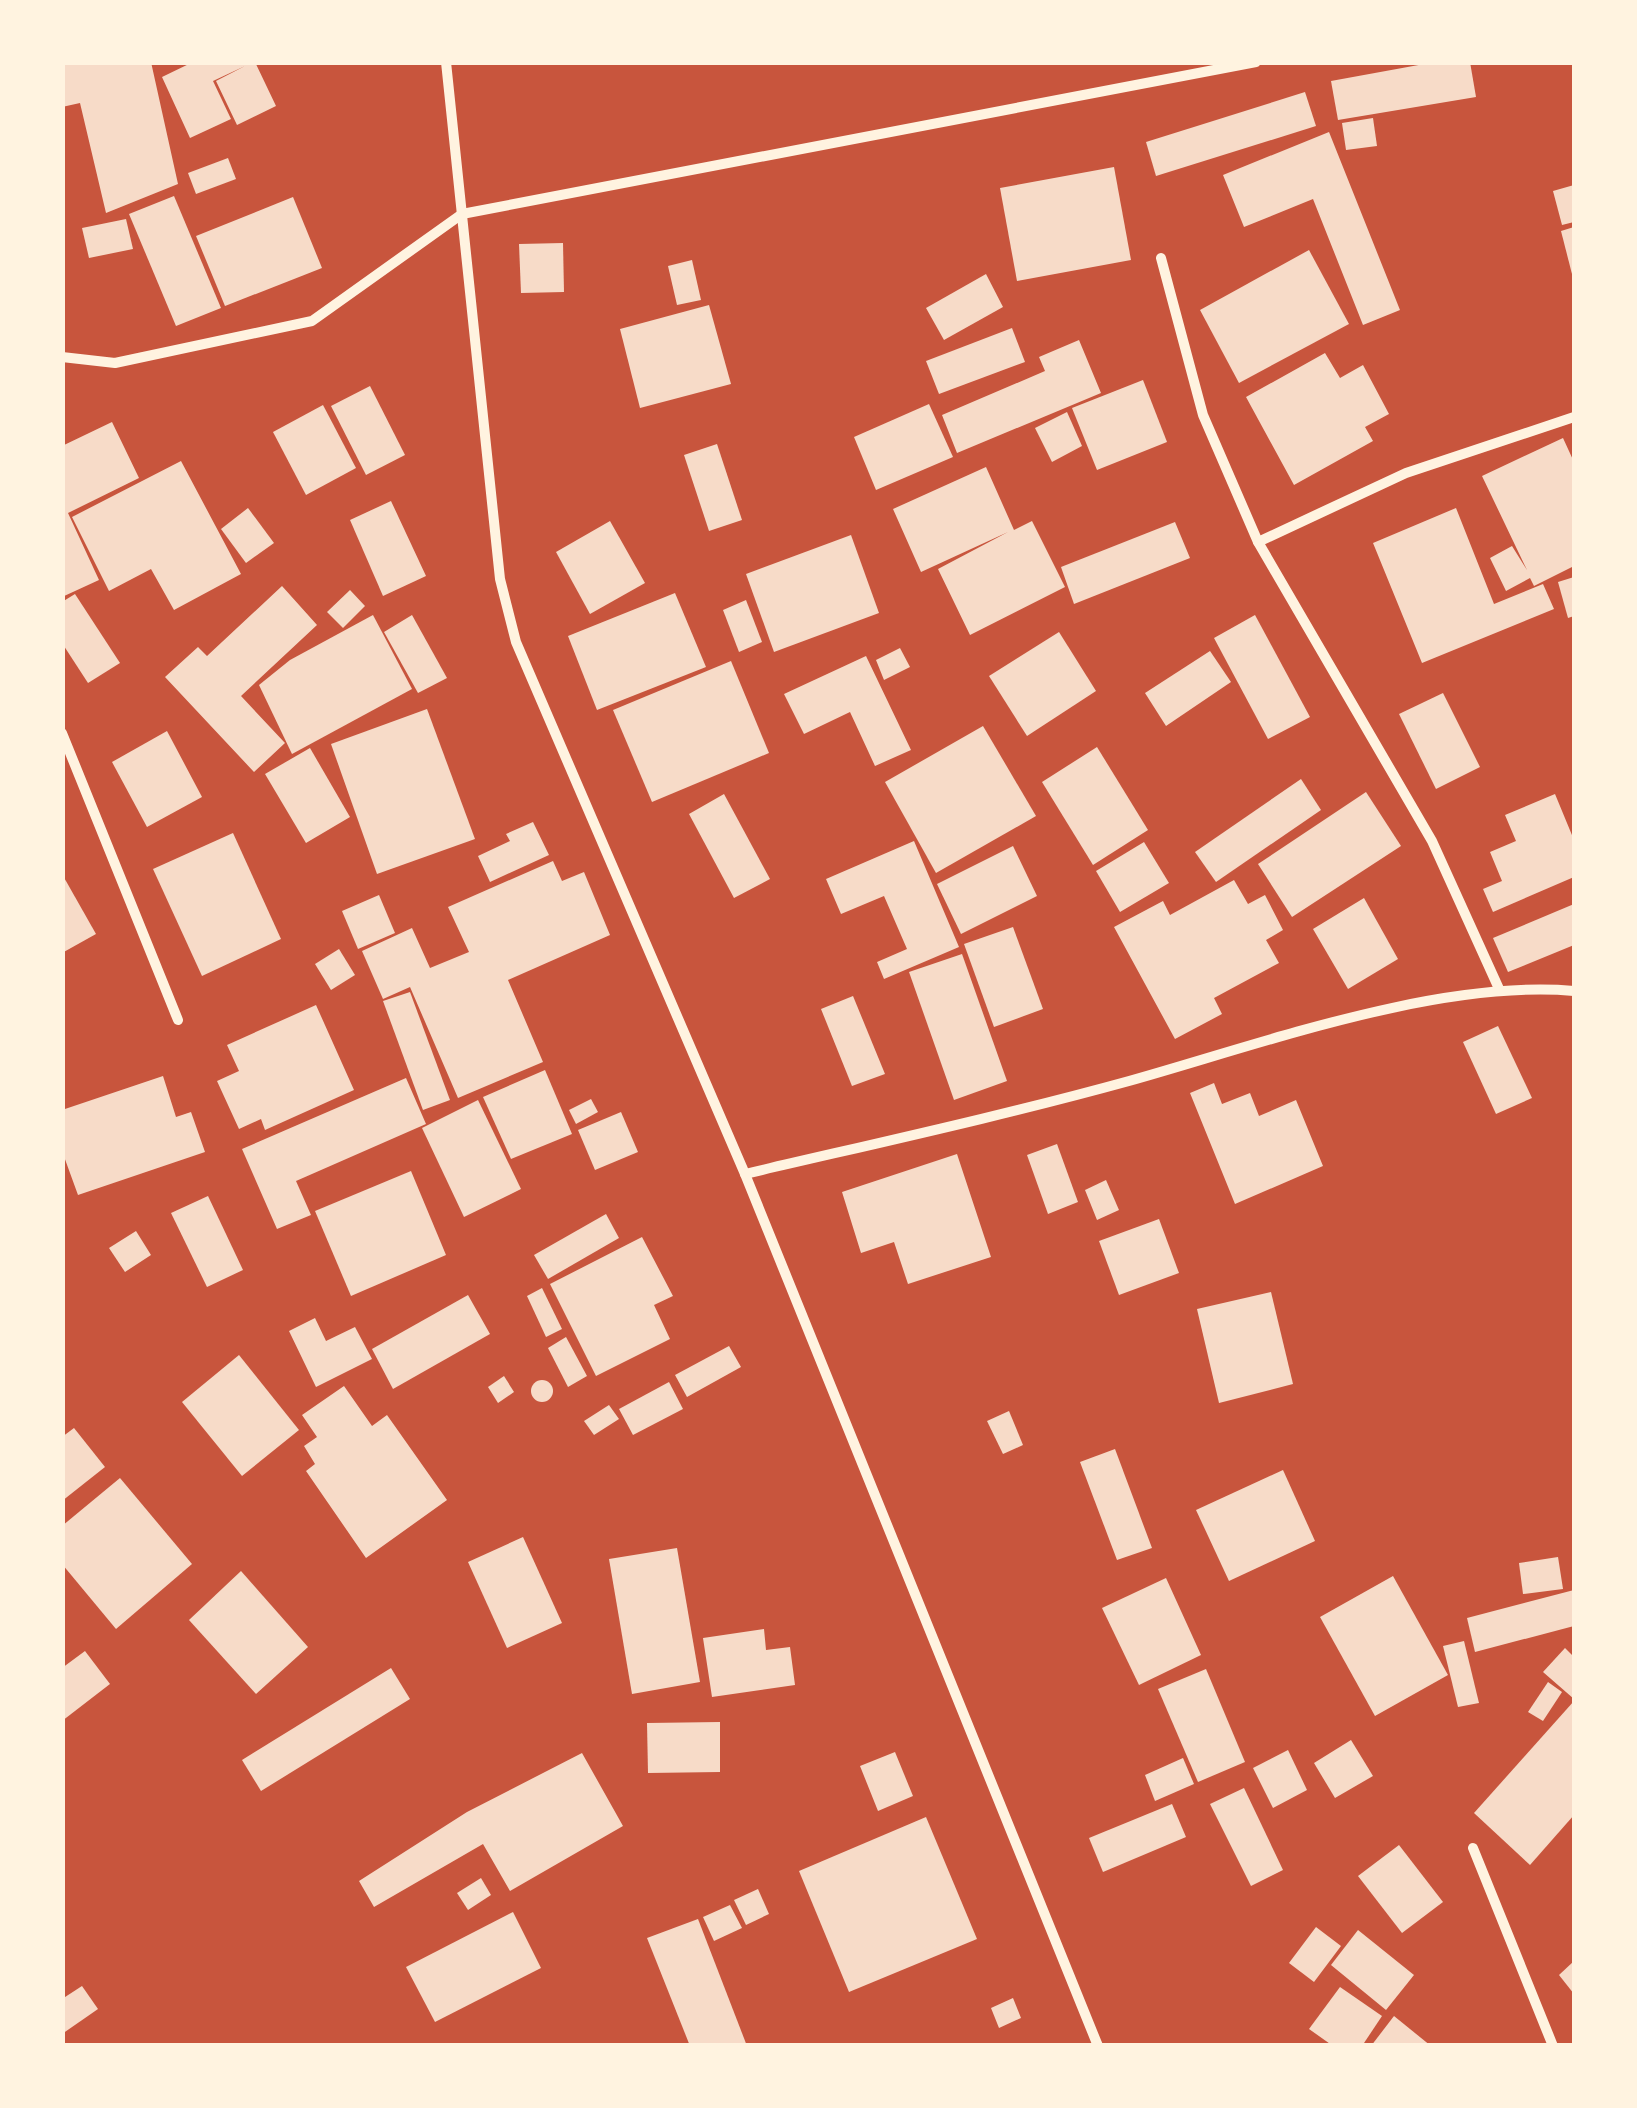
<svg xmlns="http://www.w3.org/2000/svg" width="1637" height="2108" viewBox="0 0 1637 2108" font-family="Overpass,sans-serif">
  <style>
    .building { fill: #f7dbc8 }
    .lines { fill: none; stroke-linecap: round; stroke-linejoin: round }
    .minor { stroke: #fff3e0; stroke-width: 10 }
  </style>
  <rect width="100%" height="100%" fill="#c8553d"/>
  <g class="building">
    <polygon points="62,62 151,62 178,184 106,213 80,103 62,107"/>
    <polygon points="193,62 255,62 276,106 237,125 216,81 245,66 213,81 231,119 190,138 162,77"/>
    <polygon points="1435,62 1470,62 1476,97 1338,120 1331,81"/>
    <polygon points="1305,92 1316,126 1156,176 1146,142"/>
    <polygon points="1373,118 1377,146 1346,150 1342,123"/>
    <polygon points="1329,132 1400,310 1363,325 1313,199 1244,227 1223,175"/>
    <polygon points="228,158 236,179 196,194 188,173"/>
    <polygon points="1114,167 1131,260 1017,281 1000,188"/>
    <polygon points="1574,185 1574,222 1562,225 1553,191"/>
    <polygon points="174,196 221,308 176,326 129,214"/>
    <polygon points="293,197 322,268 225,306 196,236"/>
    <polygon points="126,219 133,249 89,258 82,228"/>
    <polygon points="1574,227 1574,278 1573,278 1561,231"/>
    <polygon points="563,243 564,292 521,293 519,244"/>
    <polygon points="1309,250 1349,324 1239,383 1200,310"/>
    <polygon points="692,260 701,300 677,305 668,266"/>
    <polygon points="986,274 1003,307 944,340 926,308"/>
    <polygon points="709,305 731,384 640,408 620,329"/>
    <polygon points="1012,328 1025,362 939,394 926,361"/>
    <polygon points="1079,340 1101,393 957,453 942,415 1045,371 1039,357"/>
    <polygon points="1325,353 1340,378 1363,365 1389,414 1365,427 1373,441 1294,485 1246,397"/>
    <polygon points="1143,380 1167,442 1097,470 1072,408"/>
    <polygon points="370,386 405,455 366,475 331,406"/>
    <polygon points="929,404 953,457 876,490 854,437"/>
    <polygon points="323,405 356,468 306,495 273,432"/>
    <polygon points="1067,412 1082,446 1052,462 1035,428"/>
    <polygon points="112,422 139,478 68,513 99,580 62,597 62,446"/>
    <polygon points="1563,438 1574,462 1574,566 1534,586 1530,578 1506,591 1490,558 1512,546 1527,570 1482,476"/>
    <polygon points="717,444 742,520 709,531 684,455"/>
    <polygon points="181,461 241,574 174,610 151,569 109,591 72,517"/>
    <polygon points="986,467 1014,530 1032,521 1065,587 970,635 938,569 1008,532 921,572 893,509"/>
    <polygon points="391,501 426,576 383,596 350,520"/>
    <polygon points="248,508 274,543 246,563 221,529"/>
    <polygon points="1456,508 1494,604 1543,584 1554,609 1422,663 1373,543"/>
    <polygon points="610,521 645,583 590,614 556,552"/>
    <polygon points="1175,522 1190,558 1074,604 1061,567"/>
    <polygon points="851,535 879,613 774,652 746,574"/>
    <polygon points="1574,577 1574,616 1568,618 1558,582"/>
    <polygon points="282,586 317,625 241,696 285,743 254,772 165,677 198,647 207,656"/>
    <polygon points="350,590 365,606 343,628 327,612"/>
    <polygon points="675,593 706,667 597,710 568,636"/>
    <polygon points="75,594 120,663 88,683 62,643 62,602"/>
    <polygon points="746,600 762,642 739,652 723,610"/>
    <polygon points="373,615 412,689 292,754 259,685 290,660"/>
    <polygon points="412,615 447,678 418,693 384,632"/>
    <polygon points="1255,615 1310,717 1268,739 1214,638"/>
    <polygon points="1059,632 1096,691 1027,736 989,676"/>
    <polygon points="900,648 910,667 884,680 876,660"/>
    <polygon points="1210,651 1231,682 1166,726 1145,693"/>
    <polygon points="866,656 911,750 875,766 850,712 804,734 784,694"/>
    <polygon points="731,661 769,753 652,802 613,710"/>
    <polygon points="1443,693 1480,767 1436,789 1399,714"/>
    <polygon points="427,709 475,839 377,874 331,744"/>
    <polygon points="983,726 1036,816 936,873 885,782"/>
    <polygon points="167,731 202,797 147,827 112,762"/>
    <polygon points="1097,747 1148,830 1093,865 1042,782"/>
    <polygon points="310,748 350,817 306,843 265,774"/>
    <polygon points="1301,779 1321,810 1216,882 1195,852"/>
    <polygon points="1366,792 1401,846 1292,917 1258,864"/>
    <polygon points="724,794 770,879 734,898 689,814"/>
    <polygon points="1555,794 1574,840 1574,877 1493,912 1483,889 1502,881 1490,852 1516,841 1505,815"/>
    <polygon points="533,822 549,855 490,882 478,856 510,841 506,834"/>
    <polygon points="233,833 281,939 202,976 153,869"/>
    <polygon points="914,841 959,947 884,979 877,962 907,949 884,896 841,914 826,879"/>
    <polygon points="1144,842 1169,883 1120,912 1096,871"/>
    <polygon points="1013,846 1037,896 961,934 937,884"/>
    <polygon points="553,861 562,881 584,872 610,935 508,980 543,1062 458,1098 410,987 383,999 362,951 412,928 430,968 469,952 448,907"/>
    <polygon points="62,874 96,934 62,953"/>
    <polygon points="1234,880 1248,904 1265,895 1283,930 1266,940 1279,963 1214,998 1222,1014 1175,1039 1114,927 1163,901 1170,915"/>
    <polygon points="379,895 395,933 358,949 342,911"/>
    <polygon points="1364,898 1398,959 1348,989 1313,929"/>
    <polygon points="1574,904 1574,945 1508,972 1493,938"/>
    <polygon points="1013,927 1043,1009 994,1027 964,944"/>
    <polygon points="339,949 355,975 331,990 315,964"/>
    <polygon points="962,954 1007,1081 954,1100 909,972"/>
    <polygon points="410,992 450,1100 423,1110 383,1001"/>
    <polygon points="853,996 885,1074 852,1086 821,1009"/>
    <polygon points="316,1005 354,1090 265,1130 261,1119 239,1129 217,1081 239,1071 227,1045"/>
    <polygon points="1498,1026 1532,1098 1496,1114 1463,1042"/>
    <polygon points="545,1070 572,1134 511,1159 483,1097"/>
    <polygon points="163,1076 176,1117 191,1112 205,1152 78,1195 62,1151 62,1110"/>
    <polygon points="406,1078 426,1124 296,1181 311,1215 277,1229 242,1149"/>
    <polygon points="1214,1083 1222,1104 1250,1093 1259,1116 1296,1100 1323,1166 1235,1204 1190,1093"/>
    <polygon points="591,1099 598,1112 576,1124 569,1110"/>
    <polygon points="478,1100 521,1189 464,1217 422,1128"/>
    <polygon points="621,1112 638,1152 595,1170 578,1130"/>
    <polygon points="1057,1144 1078,1202 1048,1214 1027,1155"/>
    <polygon points="957,1154 991,1257 908,1284 894,1242 861,1253 842,1192"/>
    <polygon points="411,1171 446,1255 351,1296 315,1211"/>
    <polygon points="1106,1180 1119,1210 1097,1220 1085,1190"/>
    <polygon points="208,1196 243,1270 207,1287 171,1213"/>
    <polygon points="606,1214 619,1238 548,1279 534,1255"/>
    <polygon points="1159,1219 1179,1273 1119,1295 1099,1241"/>
    <polygon points="136,1231 151,1255 125,1272 109,1248"/>
    <polygon points="642,1237 673,1296 654,1305 670,1339 596,1376 550,1284"/>
    <polygon points="542,1288 562,1329 546,1337 527,1296"/>
    <polygon points="1271,1292 1293,1384 1219,1403 1197,1309"/>
    <polygon points="468,1295 490,1334 393,1389 372,1349"/>
    <polygon points="315,1318 326,1341 355,1327 372,1359 316,1387 289,1331"/>
    <polygon points="566,1337 587,1376 568,1387 548,1348"/>
    <polygon points="729,1346 741,1367 687,1397 675,1375"/>
    <polygon points="239,1355 299,1430 242,1476 182,1402"/>
    <polygon points="504,1376 514,1392 498,1403 488,1387"/>
    <circle cx="542" cy="1391" r="11"/>
    <polygon points="669,1382 683,1409 633,1435 619,1409"/>
    <polygon points="344,1386 372,1426 387,1415 447,1500 366,1558 306,1471 315,1464 304,1446 317,1437 302,1415"/>
    <polygon points="609,1405 619,1419 594,1435 584,1421"/>
    <polygon points="1009,1411 1023,1445 1003,1454 987,1421"/>
    <polygon points="74,1428 105,1467 62,1501 62,1437"/>
    <polygon points="1115,1449 1152,1548 1117,1560 1080,1462"/>
    <polygon points="1283,1470 1315,1541 1229,1581 1196,1510"/>
    <polygon points="120,1478 192,1564 116,1629 62,1564 62,1526"/>
    <polygon points="523,1537 562,1623 507,1648 468,1562"/>
    <polygon points="677,1548 700,1682 632,1694 609,1559"/>
    <polygon points="1558,1557 1563,1589 1523,1594 1519,1563"/>
    <polygon points="241,1571 308,1647 256,1694 189,1620"/>
    <polygon points="1393,1576 1448,1675 1375,1716 1320,1617"/>
    <polygon points="1166,1578 1201,1655 1139,1685 1102,1608"/>
    <polygon points="1574,1590 1574,1626 1475,1652 1467,1618"/>
    <polygon points="764,1629 766,1650 790,1647 795,1685 712,1697 703,1638"/>
    <polygon points="1464,1641 1479,1703 1458,1707 1443,1646"/>
    <polygon points="1565,1648 1574,1657 1574,1699 1543,1672"/>
    <polygon points="85,1651 110,1684 62,1721 62,1668"/>
    <polygon points="391,1668 410,1699 261,1791 242,1760"/>
    <polygon points="1206,1669 1245,1762 1198,1782 1158,1689"/>
    <polygon points="1548,1682 1562,1692 1543,1721 1528,1712"/>
    <polygon points="1574,1701 1574,1815 1530,1865 1474,1813"/>
    <polygon points="720,1722 720,1772 648,1773 647,1723"/>
    <polygon points="1351,1740 1373,1776 1335,1798 1314,1763"/>
    <polygon points="1288,1750 1307,1790 1273,1808 1253,1768"/>
    <polygon points="895,1752 913,1796 878,1811 860,1766"/>
    <polygon points="582,1753 623,1826 510,1891 483,1844 374,1907 359,1881 467,1812"/>
    <polygon points="1183,1758 1194,1784 1155,1801 1145,1775"/>
    <polygon points="1244,1788 1283,1870 1251,1886 1210,1804"/>
    <polygon points="1172,1804 1186,1837 1103,1872 1089,1838"/>
    <polygon points="926,1817 977,1939 849,1992 799,1871"/>
    <polygon points="1399,1845 1443,1902 1402,1933 1358,1876"/>
    <polygon points="481,1878 491,1895 468,1910 457,1893"/>
    <polygon points="758,1889 769,1914 746,1925 734,1900"/>
    <polygon points="730,1905 742,1928 714,1941 703,1917"/>
    <polygon points="513,1912 541,1968 435,2022 406,1967"/>
    <polygon points="698,1919 747,2046 690,2046 647,1938"/>
    <polygon points="1316,1927 1341,1946 1314,1982 1289,1963"/>
    <polygon points="1358,1930 1414,1975 1386,2010 1331,1965"/>
    <polygon points="1574,1961 1574,1994 1559,1975"/>
    <polygon points="82,1986 98,2009 62,2034 62,1999"/>
    <polygon points="1340,1987 1382,2016 1362,2046 1333,2046 1309,2029"/>
    <polygon points="1013,1998 1021,2018 999,2028 991,2008"/>
    <polygon points="1394,2016 1431,2046 1371,2046"/>
  </g>
  <g class="lines">
    <g class="minor">
      <polyline points="446,62 500,579 516,642 745,1174 1098,2046"/>
      <polyline points="1161,258 1203,415 1258,542 1432,841 1500,991"/>
      <polyline points="62,357 115,363 312,321 462,214 1256,62"/>
      <polyline points="1258,542 1406,473 1574,417"/>
      <polyline points="62,733 178,1020"/>
      <path d="M745 1174C873 1144 1002 1116 1129 1081 1261 1044 1439 979 1574 991"/>
      <polyline points="1473,1848 1553,2046"/>
    </g>
  </g>
  <rect width="1637" height="2108" fill="none" stroke="#fff3e0" stroke-width="130"/>
</svg>
